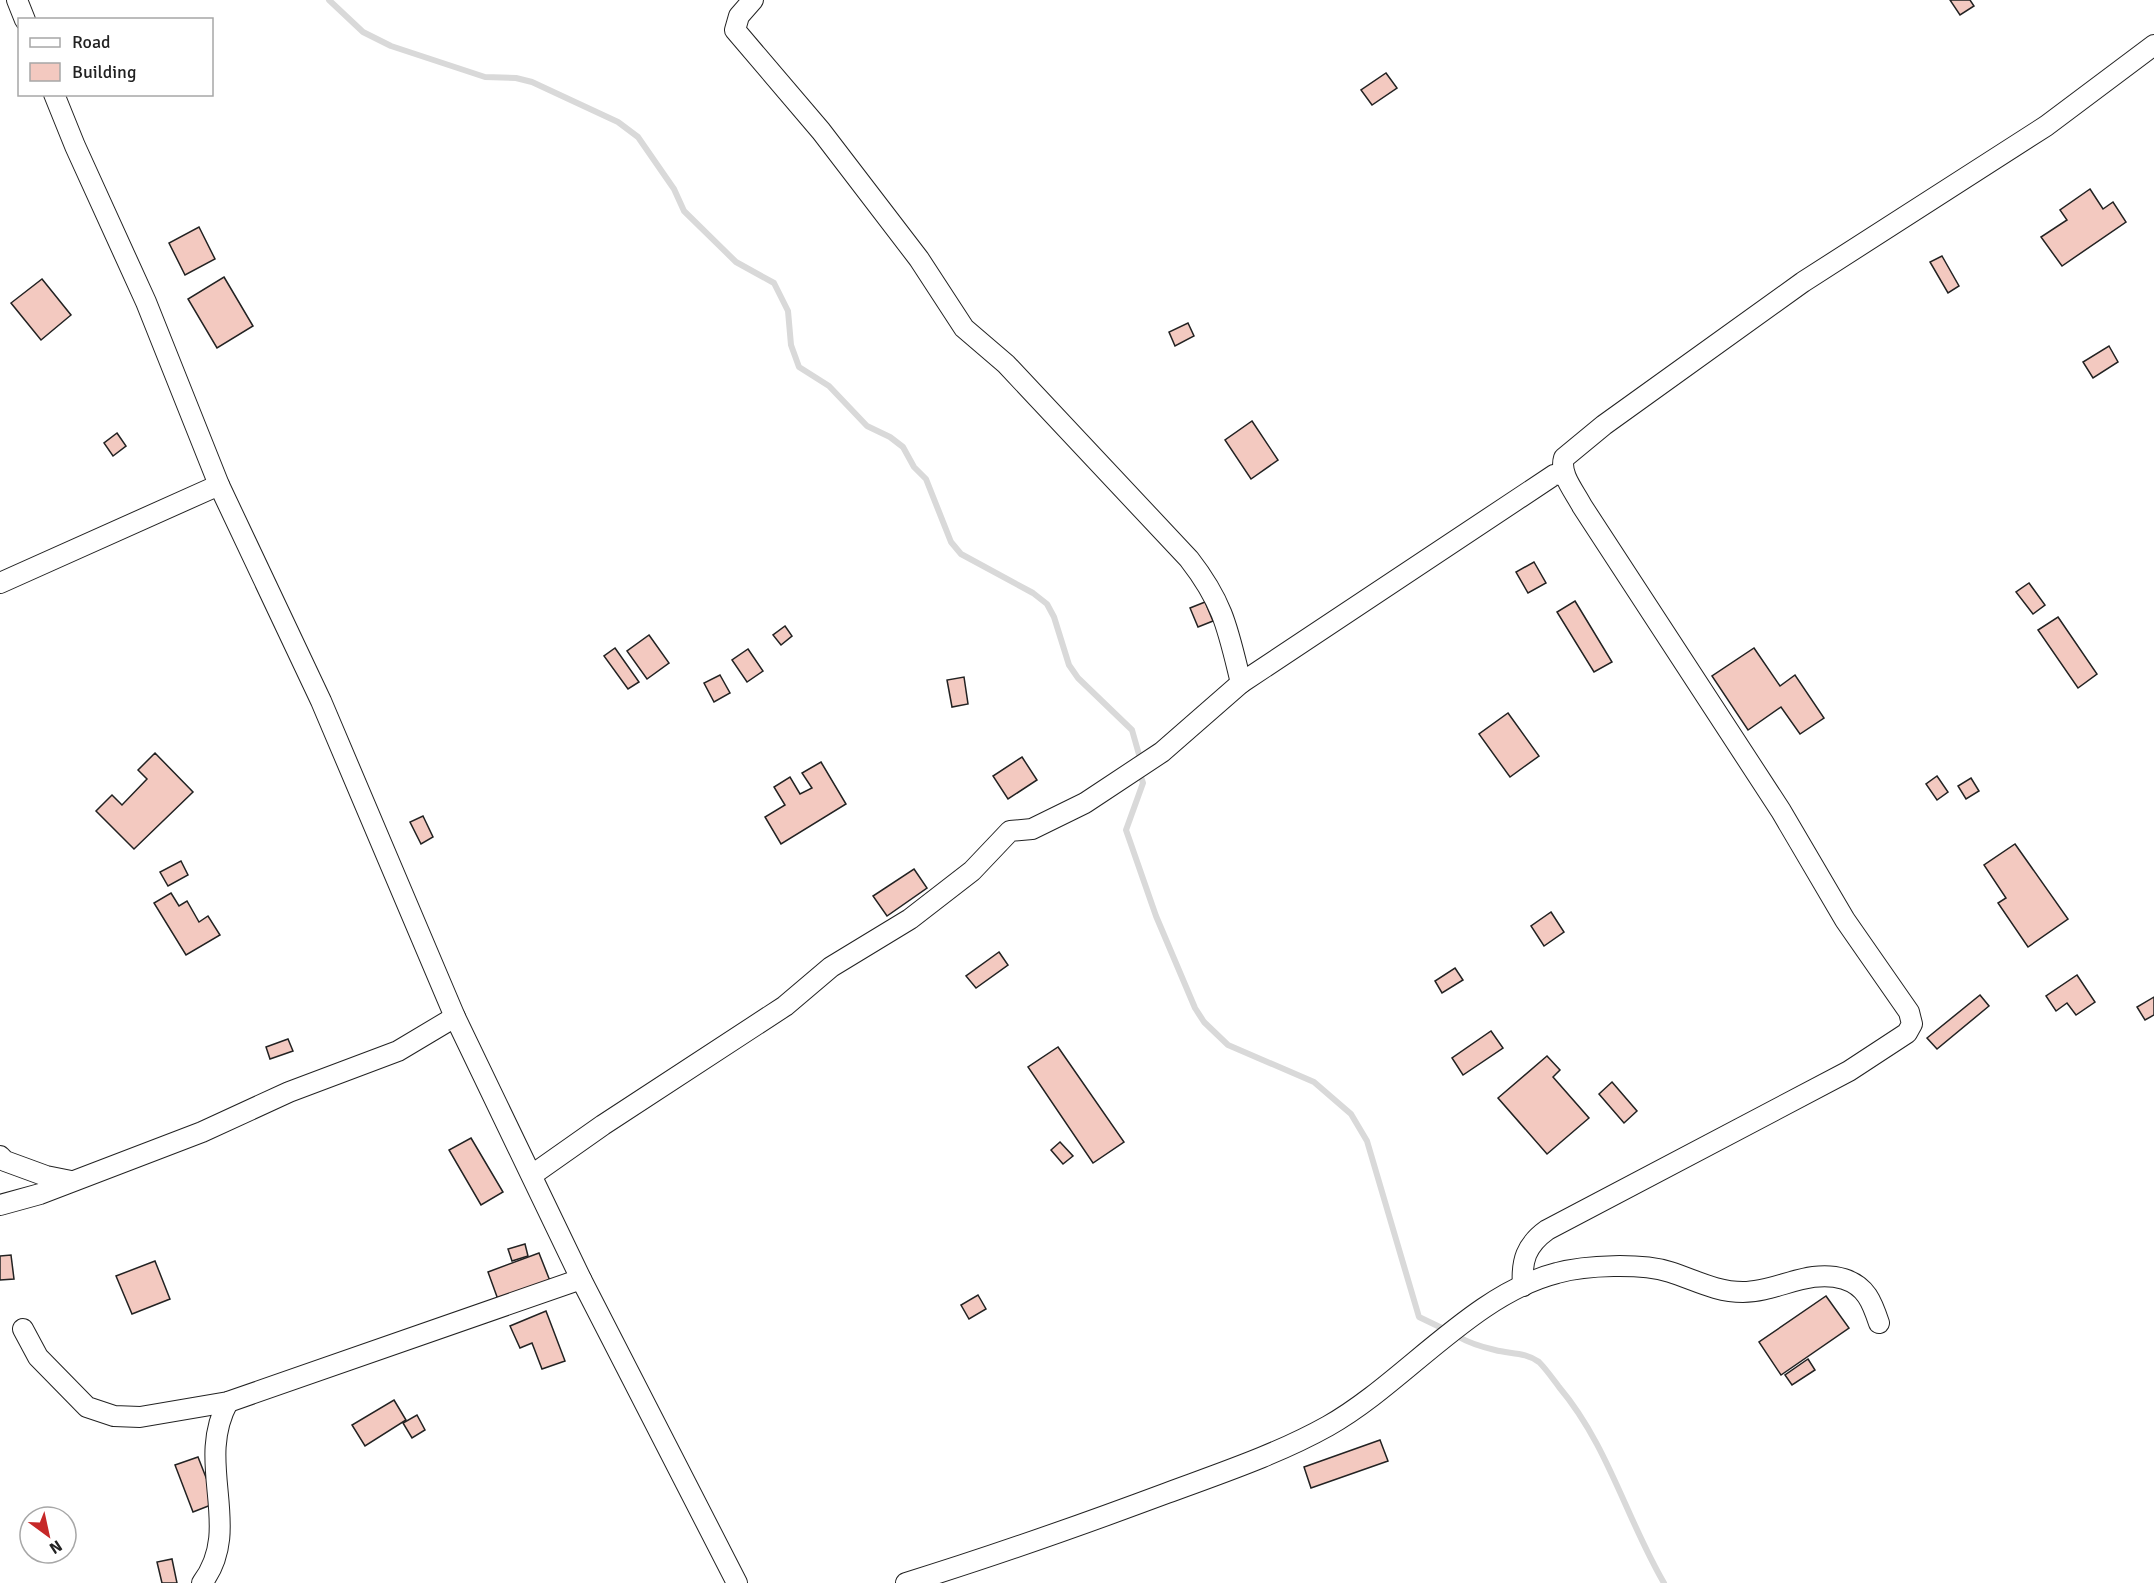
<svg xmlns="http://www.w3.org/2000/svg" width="2154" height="1583" viewBox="0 0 2154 1583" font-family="Signika,sans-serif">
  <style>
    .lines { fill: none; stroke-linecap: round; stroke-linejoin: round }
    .stream { stroke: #d9d9d9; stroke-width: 6 }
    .building { fill: #f3c9c0; stroke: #222; stroke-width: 1.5 }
    .minor-casing { stroke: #222; stroke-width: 22 }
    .minor { stroke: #fff; stroke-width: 20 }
  </style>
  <rect width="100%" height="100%" fill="#fff"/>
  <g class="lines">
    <g class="stream">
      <polyline points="329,0 363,32 391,46 485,77 516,78 532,82 618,122 638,137 674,189 684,211 736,262 774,283 788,311 791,345 799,367 829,386 867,426 890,437 903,447 914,467 926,479 951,542 961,554 1033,593 1047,604 1054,617 1069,665 1078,678 1132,730 1140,758"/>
      <polyline points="1141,777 1143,783 1126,830 1156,916 1195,1008 1204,1022 1228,1045 1314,1082 1351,1114 1367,1141 1419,1317 1444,1329"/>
      <path d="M1457 1336C1469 1343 1482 1347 1495 1350 1510 1354 1526 1352 1539 1362 1546 1369 1553 1379 1559 1387 1608 1445 1626 1518 1664 1583"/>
    </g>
  </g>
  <g class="building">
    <polygon points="1950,0 1970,0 1974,6 1960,15"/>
    <polygon points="1386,73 1397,88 1372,105 1361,90"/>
    <polygon points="2090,189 2103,209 2113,202 2126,222 2062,266 2041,237 2067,220 2060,210"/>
    <polygon points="199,227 215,259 185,275 169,243"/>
    <polygon points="1942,256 1959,286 1948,293 1930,262"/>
    <polygon points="224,277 253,326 217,348 188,299"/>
    <polygon points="42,279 71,315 41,340 11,303"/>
    <polygon points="1188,323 1194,336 1175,346 1169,332"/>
    <polygon points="2109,346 2118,362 2093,378 2083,362"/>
    <polygon points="1252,421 1278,460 1251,479 1225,440"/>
    <polygon points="117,433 126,446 113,456 104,443"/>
    <polygon points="1534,562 1546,583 1528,593 1516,572"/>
    <polygon points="2029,583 2045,605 2033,614 2016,592"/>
    <polygon points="1575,601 1612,662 1594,672 1557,612"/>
    <polygon points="1205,602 1213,621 1198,627 1190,608"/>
    <polygon points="2058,617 2097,674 2078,688 2038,630"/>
    <polygon points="785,626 792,636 781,645 773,635"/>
    <polygon points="649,635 669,663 647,679 627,651"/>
    <polygon points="615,648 639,682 628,689 604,656"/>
    <polygon points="1754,648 1780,686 1795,675 1824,718 1800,734 1781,707 1748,730 1712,676"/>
    <polygon points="748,649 763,671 747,682 732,660"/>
    <polygon points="720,675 730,693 714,702 704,683"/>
    <polygon points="964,677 968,704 952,707 947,680"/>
    <polygon points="1508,713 1539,756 1510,777 1479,734"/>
    <polygon points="155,753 193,792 134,849 96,811 112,795 122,805 147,779 138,770"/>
    <polygon points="1022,757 1037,780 1008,799 993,776"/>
    <polygon points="821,762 846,804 781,844 765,817 785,805 774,787 790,777 800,794 812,788 802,773"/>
    <polygon points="1937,776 1948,792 1937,800 1926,784"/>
    <polygon points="1971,778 1979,791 1966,799 1958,786"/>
    <polygon points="423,816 433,837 421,844 410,822"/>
    <polygon points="2015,844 2068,919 2028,947 1998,903 2006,898 1984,865"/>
    <polygon points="181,861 188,875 168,886 160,872"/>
    <polygon points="914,869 927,888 887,916 873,896"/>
    <polygon points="171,893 179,906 187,901 199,922 208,916 220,935 186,955 154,903"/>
    <polygon points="1551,912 1564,932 1544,946 1531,926"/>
    <polygon points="999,952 1008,965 976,988 966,976"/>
    <polygon points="1455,968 1463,980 1442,993 1435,981"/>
    <polygon points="2077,975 2095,1002 2076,1015 2067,1003 2056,1011 2046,996"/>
    <polygon points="1980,995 1989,1006 1937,1049 1927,1038"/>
    <polygon points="2154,997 2154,1015 2145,1020 2137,1007"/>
    <polygon points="1491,1031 1503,1048 1463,1075 1452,1058"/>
    <polygon points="288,1039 293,1051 270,1059 266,1047"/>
    <polygon points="1058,1047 1124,1142 1093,1163 1028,1067"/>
    <polygon points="1547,1056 1560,1070 1553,1077 1589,1118 1547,1154 1498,1098"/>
    <polygon points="1612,1082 1637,1111 1624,1123 1599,1094"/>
    <polygon points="471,1138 503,1192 481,1205 449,1150"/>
    <polygon points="1060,1142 1073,1156 1063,1164 1051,1150"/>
    <polygon points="525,1244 528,1256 512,1261 508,1249"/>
    <polygon points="539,1253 552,1286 500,1305 488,1272"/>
    <polygon points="11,1255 14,1279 0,1280 0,1256"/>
    <polygon points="155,1261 170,1299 132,1314 116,1276"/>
    <polygon points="978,1295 986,1309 969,1319 961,1305"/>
    <polygon points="1826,1296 1849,1328 1781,1375 1759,1342"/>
    <polygon points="546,1311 565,1361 542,1369 532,1343 520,1348 510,1326"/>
    <polygon points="1808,1359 1815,1370 1792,1385 1785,1375"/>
    <polygon points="394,1400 406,1420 365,1446 352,1425"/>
    <polygon points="417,1415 425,1430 412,1438 403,1423"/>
    <polygon points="1380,1440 1388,1461 1311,1488 1304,1467"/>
    <polygon points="198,1457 216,1503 193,1512 175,1465"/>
    <polygon points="172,1559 177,1583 162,1583 157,1562"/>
  </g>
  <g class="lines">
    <g class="minor-casing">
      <g id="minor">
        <polyline points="17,0 25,20"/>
        <path d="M753 0 739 16 735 30 821 131 919 259 964 328 1006 364 1189 559C1224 604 1228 630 1241 683"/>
        <polyline points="54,94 75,146 146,302 219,485 321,701 455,1017 581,1279 737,1583"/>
        <polyline points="0,583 219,485"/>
        <polyline points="0,1156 5,1161 46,1176 71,1181"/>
        <polyline points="532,1175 603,1125 785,1006 831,967 910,919 972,871 1010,831 1032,829 1085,803 1162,752 1241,683 1554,475 1564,474"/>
        <polyline points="0,1205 40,1194 202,1132 289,1092 398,1051 455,1017"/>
        <path d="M1523 1286C1521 1261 1526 1245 1547 1230L1849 1071 1907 1033 1912 1024 1909 1012 1845 920 1781 811 1582 506C1575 492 1559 474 1564 458L1604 425 1803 282 2046 126 2154 45"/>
        <polyline points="23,1329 38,1357 87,1407 114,1416 140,1417 228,1402 581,1279"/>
        <path d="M202 1583C244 1528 194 1464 228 1402"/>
        <path d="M906 1583C994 1556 1081 1525 1167 1493 1221 1473 1278 1454 1328 1426 1403 1384 1473 1294 1557 1273 1586 1265 1641 1263 1670 1272 1695 1280 1716 1292 1743 1292 1777 1292 1809 1268 1844 1279 1866 1286 1872 1302 1879 1323"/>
      </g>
    </g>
    <use href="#minor" class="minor"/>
  </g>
  <rect x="18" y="18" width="195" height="78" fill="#ffffff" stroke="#a7a7a7" stroke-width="1.5"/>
  <rect x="30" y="38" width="30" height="9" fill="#ffffff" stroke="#a7a7a7" stroke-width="1.5"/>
  <text x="72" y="48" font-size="18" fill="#222222">Road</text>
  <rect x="30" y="63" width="30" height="18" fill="#f3c9c0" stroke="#a7a7a7" stroke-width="1.5"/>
  <text x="72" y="78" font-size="18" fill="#222222">Building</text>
  <g transform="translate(48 1535) rotate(147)"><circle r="28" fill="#ffffff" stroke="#a7a7a7" stroke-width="1.5"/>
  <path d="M0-4.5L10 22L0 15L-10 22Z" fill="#c62828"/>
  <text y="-9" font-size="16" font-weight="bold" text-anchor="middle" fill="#222222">N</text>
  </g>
</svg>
